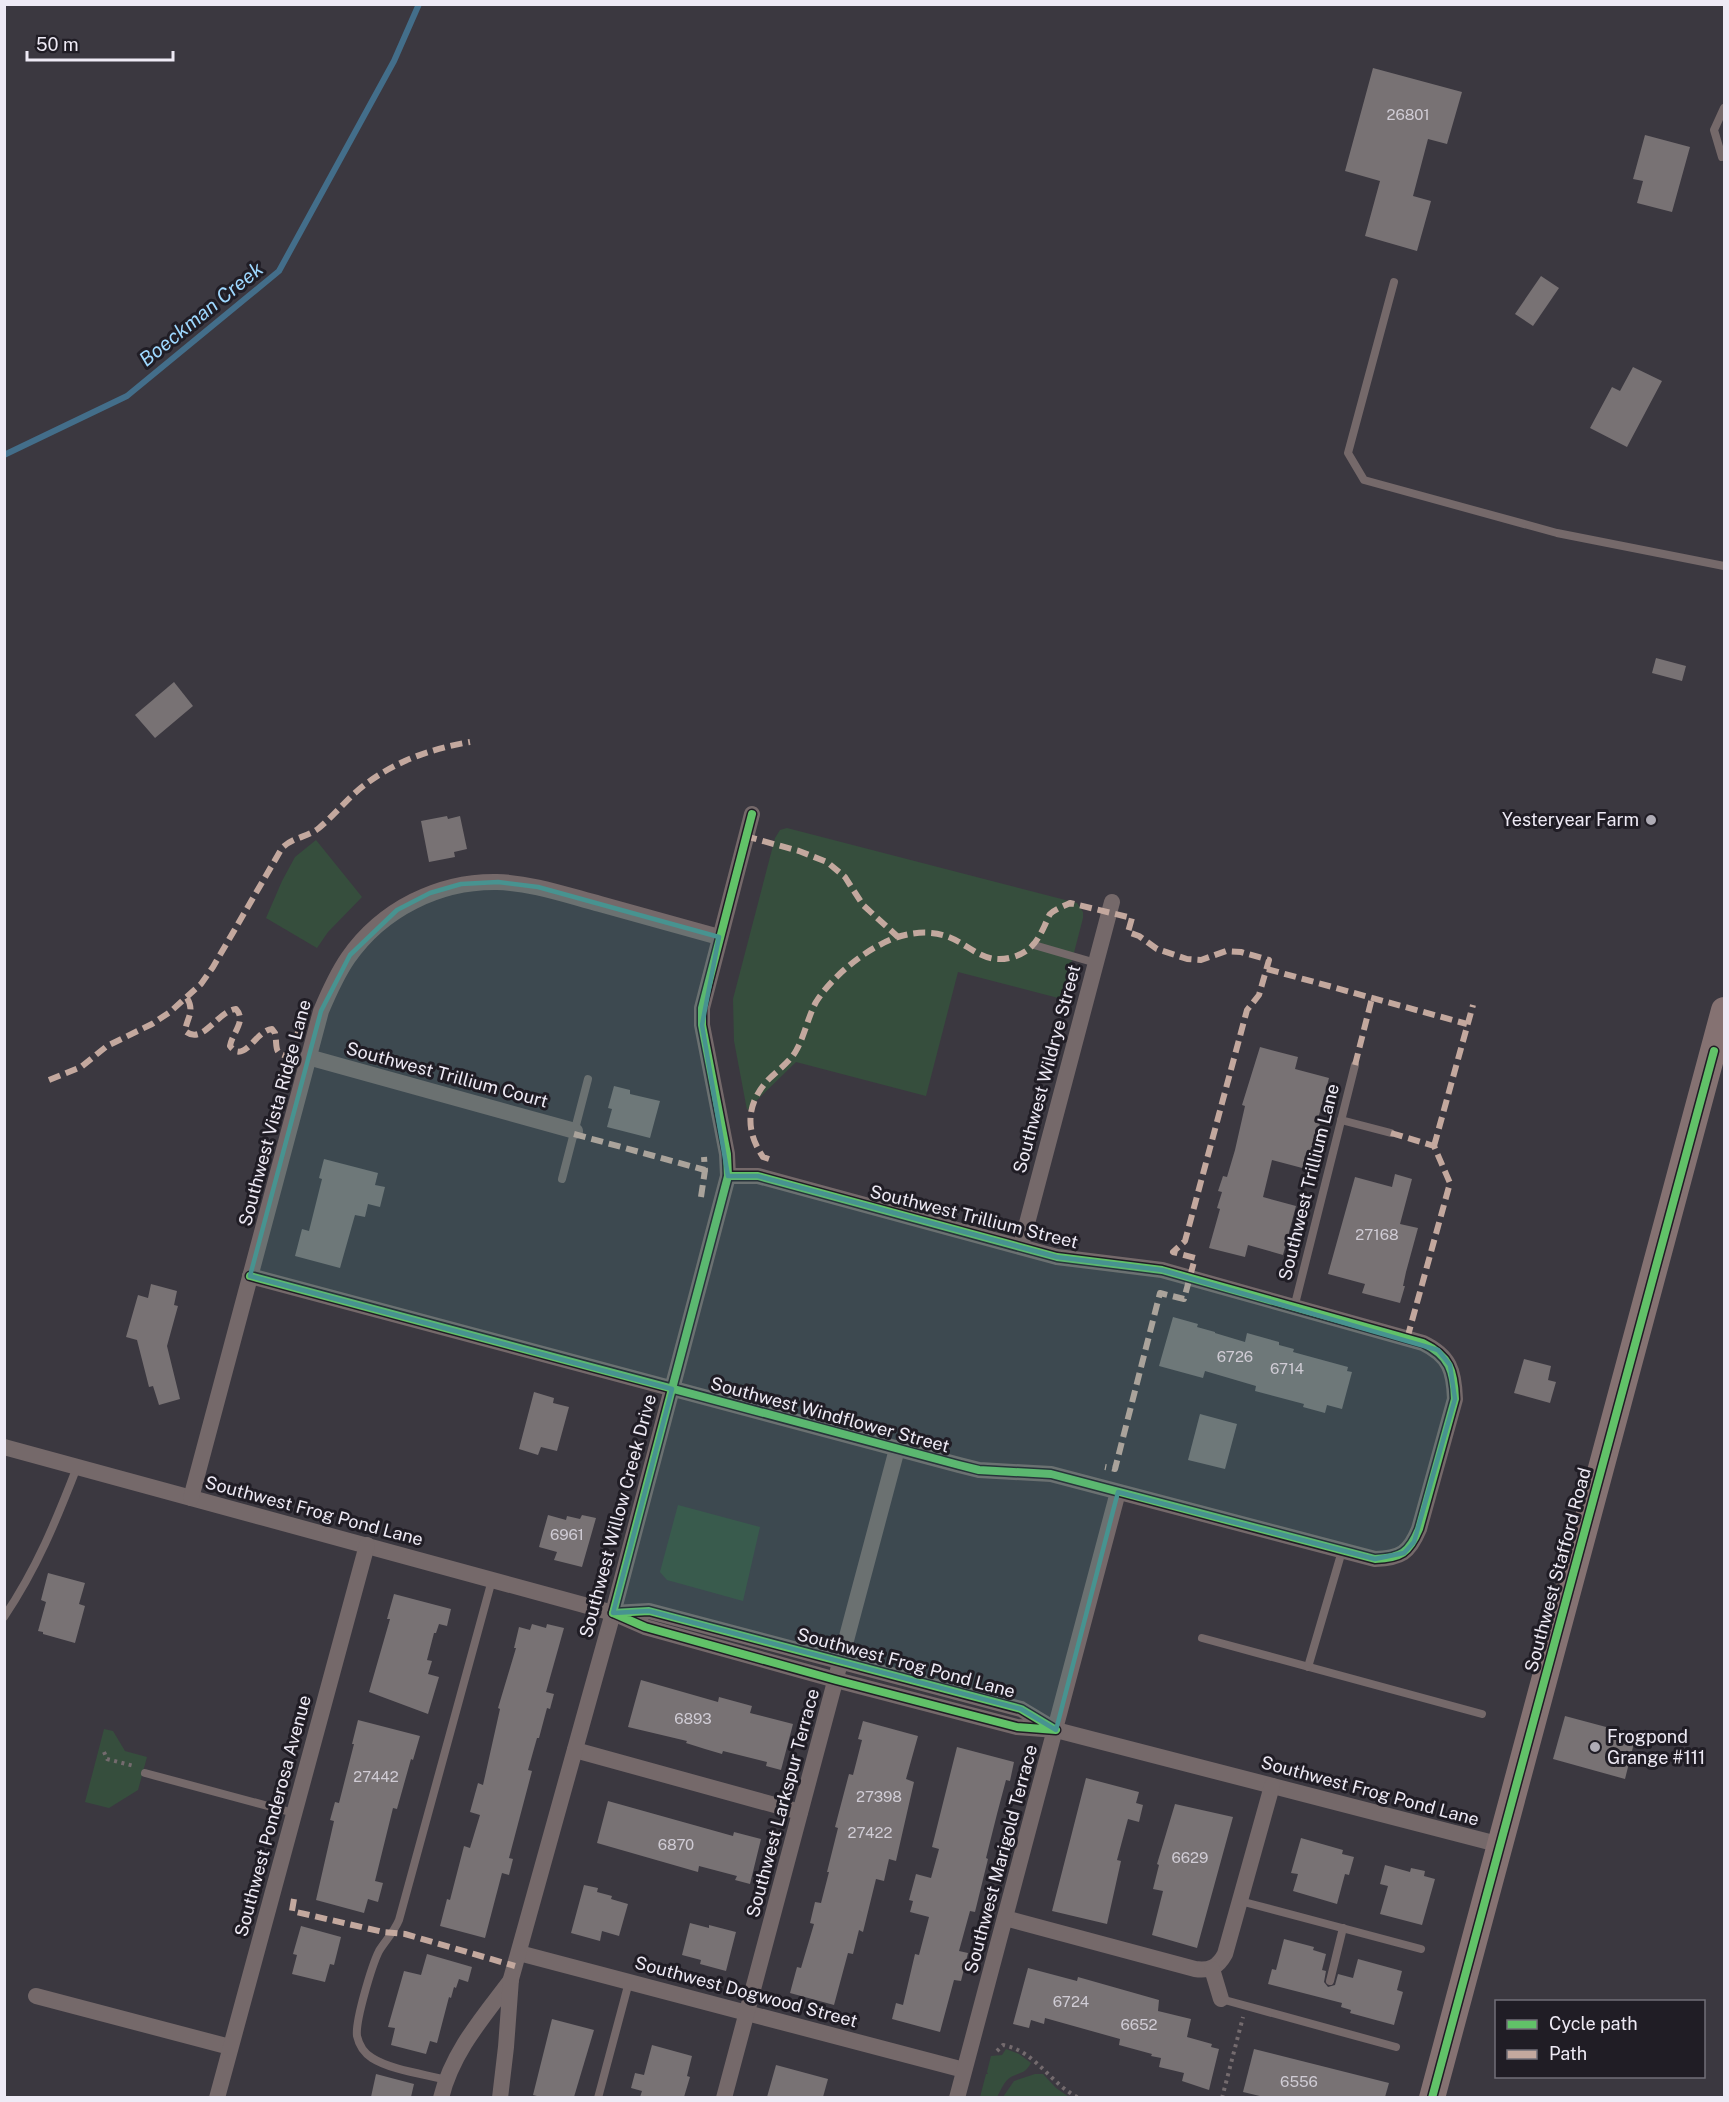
<svg xmlns="http://www.w3.org/2000/svg" width="1729" height="2102" viewBox="0 0 1729 2102" font-family="'Public Sans',sans-serif">
  <style>
    .green { fill: #364e3d }
    .lines { fill: none; stroke-linecap: round; stroke-linejoin: round }
    .stream { stroke: #436e8a; stroke-width: 6 }
    .building { fill: #787274 }
    .path { stroke: #746b6e; stroke-width: 4; stroke-dasharray: 3 4.5; stroke-linecap: butt }
    .service { stroke: #75696a; stroke-width: 8 }
    .minor { stroke: #75696a; stroke-width: 16 }
    .primary { stroke: #857272; stroke-width: 26 }
    .quiet { stroke: #c3a89e; stroke-width: 6; stroke-dasharray: 12 6; stroke-linecap: butt }
    .cycleway-casing { stroke: #201d25; stroke-width: 11 }
    .cycleway { stroke: #61c268; stroke-width: 8 }
    .marked { fill: #479390; fill-opacity: 0.2; stroke: #479390; stroke-width: 4.5; stroke-linejoin: round }
    .poi-dot { fill: #afacb6; stroke: #201d25; stroke-width: 2 }
    .labels { text-anchor: middle; stroke-width: 6; stroke-linejoin: round; paint-order: stroke }
    .number-label { font-size: 15px; fill: #d0ccd5 }
    .poi-label { font-size: 18px; fill: #eeeaf5; stroke: #201d25; text-anchor: end }
    .street-label { font-size: 18px; fill: #eeeaf5; stroke: #201d25 }
    .water-label { font-size: 20px; font-style: italic; fill: #9ed8ff; stroke: #201d25 }
  </style>
  <rect width="100%" height="100%" fill="#3b3840"/>
  <g class="green">
    <polygon points="787,828 1077,903 1083,912 1083,918 1062,999 958,972 926,1096 796,1062 747,1110 734,1041 733,999 775,838 780,830"/>
    <polygon points="316,840 362,897 328,932 317,948 266,918 282,881 295,857"/>
    <polygon points="678,1505 760,1527 743,1601 667,1580 660,1572"/>
    <polygon points="104,1729 113,1731 125,1751 147,1757 138,1790 109,1808 85,1802"/>
    <path d="M1006 2049 1019 2054 1031 2063C1024 2075 1022 2071 1011 2077 1004 2081 1001 2090 997 2097H980L986 2074H988L987 2072 991 2056 1002 2055Z"/>
    <polygon points="1035,2074 1043,2074 1056,2088 1069,2097 1003,2097 1014,2081"/>
  </g>
  <g class="lines">
    <polyline class="stream" points="4,455 127,396 279,271 394,61 419,4"/>
  </g>
  <g class="building">
    <polygon points="1373,68 1462,92 1447,144 1428,139 1413,196 1431,201 1417,251 1365,236 1380,181 1345,171"/>
    <polygon points="1645,135 1690,147 1672,212 1637,203 1643,181 1633,179"/>
    <polygon points="1541,276 1559,288 1533,326 1515,314"/>
    <polygon points="1633,367 1662,381 1627,447 1590,428 1612,387 1620,391"/>
    <polygon points="1656,658 1686,666 1682,681 1652,673"/>
    <polygon points="174,682 193,706 155,738 135,715"/>
    <polygon points="447,816 448,819 460,816 467,849 454,852 455,857 429,862 421,821"/>
    <polygon points="1260,1047 1298,1057 1295,1069 1329,1078 1318,1119 1321,1120 1306,1169 1272,1160 1263,1197 1296,1206 1283,1255 1248,1245 1245,1257 1209,1248 1220,1209 1217,1208 1222,1192 1218,1191 1223,1176 1227,1177 1235,1150 1245,1106 1242,1105"/>
    <polygon points="614,1086 630,1090 630,1094 660,1101 650,1138 607,1127 612,1109 608,1108"/>
    <polygon points="324,1159 378,1173 375,1185 385,1187 380,1207 368,1204 365,1217 355,1215 340,1268 295,1256 302,1229 309,1231 322,1179 319,1178"/>
    <polygon points="1395,1174 1412,1179 1400,1224 1418,1228 1406,1272 1403,1286 1405,1286 1400,1303 1362,1293 1365,1284 1328,1274 1355,1177 1392,1187"/>
    <polygon points="151,1284 177,1291 174,1305 178,1306 167,1346 180,1399 159,1405 153,1386 149,1387 137,1340 126,1337 138,1295 148,1298"/>
    <polygon points="1173,1317 1198,1324 1197,1327 1215,1332 1215,1333 1245,1342 1247,1333 1279,1342 1279,1345 1294,1349 1293,1352 1348,1367 1347,1371 1352,1372 1342,1409 1327,1405 1325,1413 1303,1407 1304,1404 1255,1391 1256,1386 1205,1371 1203,1378 1159,1366"/>
    <polygon points="1524,1359 1551,1366 1548,1380 1556,1382 1550,1403 1514,1393"/>
    <polygon points="534,1392 554,1398 553,1403 569,1407 557,1451 541,1447 538,1455 519,1449"/>
    <polygon points="1200,1414 1237,1424 1225,1469 1188,1460"/>
    <polygon points="548,1515 566,1520 567,1516 580,1519 582,1515 596,1518 582,1567 554,1560 557,1552 539,1547"/>
    <polygon points="48,1573 85,1583 79,1604 85,1606 75,1643 43,1634 43,1632 38,1631 46,1602 41,1600"/>
    <polygon points="394,1594 451,1609 447,1626 439,1624 436,1633 434,1633 427,1660 432,1661 428,1674 439,1677 428,1714 369,1692 390,1619 387,1619"/>
    <polygon points="532,1624 546,1628 547,1624 564,1628 546,1692 554,1694 550,1709 547,1708 539,1738 537,1738 528,1770 532,1771 509,1858 513,1859 509,1875 502,1873 485,1938 440,1926 447,1899 450,1900 464,1846 470,1848 480,1815 470,1812 478,1783 483,1785 500,1709 498,1708 516,1648 514,1648 519,1627 530,1630"/>
    <polygon points="641,1680 718,1702 719,1697 752,1706 750,1713 793,1724 781,1770 766,1766 767,1762 723,1751 722,1754 705,1749 686,1743 687,1741 628,1727"/>
    <polygon points="1565,1716 1636,1735 1625,1779 1553,1759"/>
    <polygon points="358,1720 420,1736 413,1760 411,1759 397,1809 393,1808 375,1881 383,1883 378,1902 368,1899 364,1913 316,1900 334,1821 330,1820 335,1802 339,1803 354,1744 352,1744"/>
    <polygon points="863,1721 918,1736 906,1779 914,1782 896,1861 889,1859 884,1881 876,1879 863,1932 859,1930 853,1954 848,1953 834,2005 790,1993 797,1967 801,1968 814,1924 810,1923 815,1902 821,1903 829,1872 827,1872 838,1828 835,1827 849,1774 853,1775 862,1740 858,1739"/>
    <polygon points="957,1747 1014,1762 1010,1781 1006,1780 997,1814 986,1858 988,1859 975,1912 970,1911 959,1951 968,1953 961,1981 954,1980 940,2032 892,2019 896,2003 903,2005 915,1954 919,1955 929,1917 910,1912 913,1901 909,1900 916,1874 931,1878 939,1849 932,1847"/>
    <polygon points="1086,1778 1139,1792 1136,1803 1143,1805 1139,1822 1128,1819 1117,1860 1121,1861 1107,1924 1052,1911"/>
    <polygon points="608,1801 733,1836 734,1832 761,1839 750,1884 735,1880 737,1876 699,1866 698,1872 597,1843"/>
    <polygon points="1175,1804 1233,1817 1197,1948 1152,1935 1163,1891 1153,1889 1159,1865 1157,1864"/>
    <polygon points="1301,1838 1343,1850 1342,1854 1354,1857 1349,1875 1345,1874 1337,1904 1293,1891 1298,1874 1291,1873"/>
    <polygon points="1385,1865 1410,1872 1411,1868 1425,1871 1424,1876 1435,1879 1422,1925 1380,1914 1388,1886 1380,1884"/>
    <polygon points="584,1885 598,1888 597,1892 612,1896 611,1899 628,1904 619,1936 602,1931 600,1941 571,1933"/>
    <polygon points="690,1923 709,1928 709,1925 736,1932 726,1971 700,1964 701,1960 682,1955"/>
    <polygon points="301,1926 341,1937 334,1965 330,1964 325,1982 292,1974 297,1955 293,1954"/>
    <polygon points="1284,1939 1314,1947 1313,1950 1326,1954 1322,1970 1326,1971 1324,1982 1328,1987 1335,1985 1338,1974 1353,1978 1358,1959 1402,1971 1397,1990 1403,1992 1394,2025 1350,2013 1351,2010 1341,2007 1342,2003 1268,1984 1272,1969 1276,1970"/>
    <polygon points="427,1954 472,1967 468,1982 459,1979 456,1988 454,1987 451,1998 449,1997 437,2043 430,2041 426,2054 391,2045 395,2028 388,2027 404,1971 421,1975"/>
    <polygon points="1028,1968 1077,1981 1078,1977 1159,2000 1158,2011 1191,2019 1187,2037 1212,2044 1211,2047 1219,2049 1209,2090 1182,2081 1184,2073 1159,2067 1161,2058 1151,2056 1152,2054 1119,2045 1120,2039 1045,2018 1044,2024 1031,2020 1029,2028 1013,2024"/>
    <polygon points="552,2019 594,2030 574,2097 541,2097 533,2095"/>
    <polygon points="652,2045 692,2056 687,2076 690,2077 684,2097 640,2097 642,2091 631,2088 635,2073 644,2075"/>
    <polygon points="1254,2049 1389,2083 1385,2097 1264,2097 1243,2092"/>
    <polygon points="776,2065 828,2079 823,2097 767,2097"/>
    <polygon points="376,2074 414,2084 411,2097 371,2097"/>
  </g>
  <g class="lines">
    <g class="path">
      <polyline points="104,1752 107,1759 134,1766"/>
      <path d="M997 2051 1003 2045C1036 2051 1050 2084 1079 2098"/>
      <polyline points="1222,2098 1243,2017"/>
    </g>
    <g class="service">
      <polyline points="1722,157 1714,130 1724,108"/>
      <polyline points="1394,282 1348,453 1364,480 1557,533 1724,566"/>
      <polyline points="1034,945 1096,963"/>
      <polyline points="1341,1120 1391,1133"/>
      <polyline points="562,1179 588,1079"/>
      <polyline points="1294,1308 1355,1065"/>
      <path d="M4 1617C37 1568 56 1521 77 1467"/>
      <polyline points="1202,1638 1482,1714"/>
      <polyline points="1308,1667 1342,1551"/>
      <polyline points="145,1773 294,1813"/>
      <polyline points="1240,1901 1421,1949"/>
      <polyline points="1330,1981 1343,1928"/>
      <polyline points="1221,1999 1396,2047"/>
      <path d="M447 2080C424 2074 391 2070 372 2058 364 2053 359 2045 357 2036 355 2021 372 1965 379 1951 386 1940 394 1932 399 1920L492 1580"/>
      <polyline points="598,2098 629,1982"/>
    </g>
    <g class="minor">
      <polyline points="308,1057 575,1131"/>
      <polyline points="1021,1246 1112,902"/>
      <path d="M250 1276 959 1465 979 1470 1051 1474 1375 1559C1401 1558 1409 1553 1419 1529L1455 1399C1454 1371 1450 1356 1423 1343L1162 1270 1057 1257 758 1176H728"/>
      <polyline points="4,1447 584,1605 613,1613 645,1627 836,1680 1017,1727 1056,1730 1021,1709 649,1611 613,1613"/>
      <path d="M191 1498 321 1011C329 992 337 974 348 958 382 909 439 881 497 882 532 883 566 895 600 904 640 915 679 926 719 937"/>
      <polyline points="1056,1730 1501,1845"/>
      <polyline points="575,1750 800,1812"/>
      <path d="M1005 1918 1195 1969C1210 1971 1218 1967 1225 1954L1272 1786"/>
      <polyline points="519,1953 964,2070"/>
      <polyline points="1212,1969 1221,1999"/>
      <polyline points="36,1996 230,2047"/>
      <polyline points="217,2098 367,1545"/>
      <path d="M441 2098C452 2052 484 2016 511 1980"/>
      <polyline points="500,2098 506,2047 511,1979 613,1613 728,1176 727,1154 702,1025 702,1008 752,814"/>
      <polyline points="724,2098 897,1449"/>
      <polyline points="957,2098 1118,1492"/>
    </g>
    <polyline class="primary" points="1432,2098 1724,1010"/>
    <g class="quiet">
      <polyline points="745,836 799,851 827,862 845,877 863,905 898,937"/>
      <polyline points="1267,969 1467,1024"/>
      <path d="M187 998C195 1011 187 1018 185 1031 203 1046 217 1011 236 1009 247 1021 232 1033 230 1046 244 1065 256 1030 272 1029L275 1033C278 1049 272 1054 292 1057L285 1084"/>
      <polyline points="292,1057 298,1032"/>
      <polyline points="1355,1065 1372,998"/>
      <path d="M49 1080 81 1067 107 1046 152 1024 170 1012 201 984 213 967 282 848C293 837 308 837 319 828 332 817 343 804 356 792 388 764 428 749 470 742"/>
      <polyline points="1391,1133 1434,1146 1450,1183 1407,1339"/>
      <polyline points="574,1134 705,1170 704,1157"/>
      <polyline points="1434,1146 1473,1005"/>
      <path d="M769 1159 763 1157C744 1129 747 1102 769 1079 779 1069 791 1061 797 1049 805 1034 808 1017 816 1002 833 975 870 945 901 936 916 932 931 931 946 936 970 944 983 966 1013 957 1030 952 1037 942 1044 927 1046 923 1048 917 1050 914 1054 910 1064 906 1070 903L1132 918 1128 932 1139 936 1157 949 1187 959 1201 960 1226 951 1241 952 1269 960 1259 995 1247 1010 1185 1241 1173 1252 1195 1258 1184 1299 1160 1293 1115 1469 1105 1467"/>
      <polyline points="701,1197 705,1170"/>
      <polyline points="294,1899 292,1911 383,1932 405,1934 515,1966"/>
    </g>
    <g class="cycleway-casing">
      <g id="cycleway">
        <path d="M250 1276 959 1465 979 1470 1051 1474 1375 1559C1401 1558 1409 1553 1419 1529L1455 1399C1454 1371 1450 1356 1423 1343L1162 1270 1057 1257 758 1176H728"/>
        <polygon points="649,1611 1021,1709 1056,1730 1017,1727 836,1680 645,1627 613,1613"/>
        <polyline points="613,1613 728,1176 727,1154 702,1025 702,1008 752,814"/>
        <polyline points="1432,2098 1714,1051"/>
      </g>
    </g>
    <use href="#cycleway" class="cycleway"/>
  </g>
  <path class="marked" d="M498 882 538 887 719 937 702 1025 728 1176H758L1057 1257 1162 1270 1438 1350 1450 1365 1455 1399 1414 1542 1404 1553 1375 1559 1118 1492 1056 1730 1021 1709 649 1611 613 1613 672 1389 250 1276 321 1011 350 955 397 910 430 893 461 884Z"/>
  <g class="poi-dot">
    <circle cx="1651" cy="820" r="6"/>
    <circle cx="1595" cy="1747" r="6"/>
  </g>
  <g class="labels">
    <g class="number-label">
      <text x="1408" y="120">26801</text>
      <text x="1377" y="1240">27168</text>
      <text x="1235" y="1362">6726</text>
      <text x="1287" y="1374">6714</text>
      <text x="567" y="1540">6961</text>
      <text x="693" y="1724">6893</text>
      <text x="376" y="1782">27442</text>
      <text x="879" y="1802">27398</text>
      <text x="870" y="1838">27422</text>
      <text x="676" y="1850">6870</text>
      <text x="1190" y="1863">6629</text>
      <text x="1071" y="2007">6724</text>
      <text x="1139" y="2030">6652</text>
      <text x="1299" y="2087">6556</text>
    </g>
    <g class="poi-label">
      <text x="1639" y="826">Yesteryear Farm</text>
      <text x="1607" y="1743" text-anchor="start">Frogpond<tspan x="1607" dy="21">Grange #111</tspan></text>
    </g>
    <g class="street-label">
      <text transform="translate(1047 1069) rotate(-75)" y="6">Southwest Wildrye Street</text>
      <text transform="translate(447 1075) rotate(15)" y="6">Southwest Trillium Court</text>
      <text transform="translate(275 1113) rotate(-75)" y="6">Southwest Vista Ridge Lane</text>
      <text transform="translate(1309 1182) rotate(-76)" y="6">Southwest Trillium Lane</text>
      <text transform="translate(974 1217) rotate(14)" y="6">Southwest Trillium Street</text>
      <text transform="translate(830 1415) rotate(15)" y="6">Southwest Windflower Street</text>
      <text transform="translate(314 1511) rotate(15)" y="6">Southwest Frog Pond Lane</text>
      <text transform="translate(618 1516) rotate(-75)" y="6">Southwest Willow Creek Drive</text>
      <text transform="translate(1558 1570) rotate(-75)" y="6">Southwest Stafford Road</text>
      <text transform="translate(906 1663) rotate(15)" y="6">Southwest Frog Pond Lane</text>
      <text transform="translate(1370 1791) rotate(15)" y="6">Southwest Frog Pond Lane</text>
      <text transform="translate(783 1803) rotate(-75)" y="6">Southwest Larkspur Terrace</text>
      <text transform="translate(273 1816) rotate(-75)" y="6">Southwest Ponderosa Avenue</text>
      <text transform="translate(1001 1859) rotate(-75)" y="6">Southwest Marigold Terrace</text>
      <text transform="translate(746 1992) rotate(15)" y="6">Southwest Dogwood Street</text>
    </g>
    <g class="water-label">
      <text transform="translate(201 314) rotate(-39)" y="7">Boeckman Creek</text>
    </g>
  </g>
  <rect width="1729" height="2102" fill="none" stroke="#eeeaf5" stroke-width="12"/>
  <rect x="1495" y="2000" width="210" height="78" fill="#201d25" stroke="#726f78" stroke-width="1.5"/>
  <rect x="1507" y="2020" width="30" height="9" fill="#61c268" stroke="#726f78" stroke-width="1.5"/>
  <text x="1549" y="2030" font-size="18" fill="#eeeaf5">Cycle path</text>
  <rect x="1507" y="2050" width="30" height="9" fill="#c3a89e" stroke="#726f78" stroke-width="1.5"/>
  <text x="1549" y="2060" font-size="18" fill="#eeeaf5">Path</text>
  <path d="M27 51v9h146v-9" fill="none" stroke="#eeeaf5" stroke-width="3"/>
  <text x="36" y="51" font-size="18" fill="#eeeaf5" stroke="#201d25" stroke-width="4.5" paint-order="stroke">50 m</text>
</svg>
